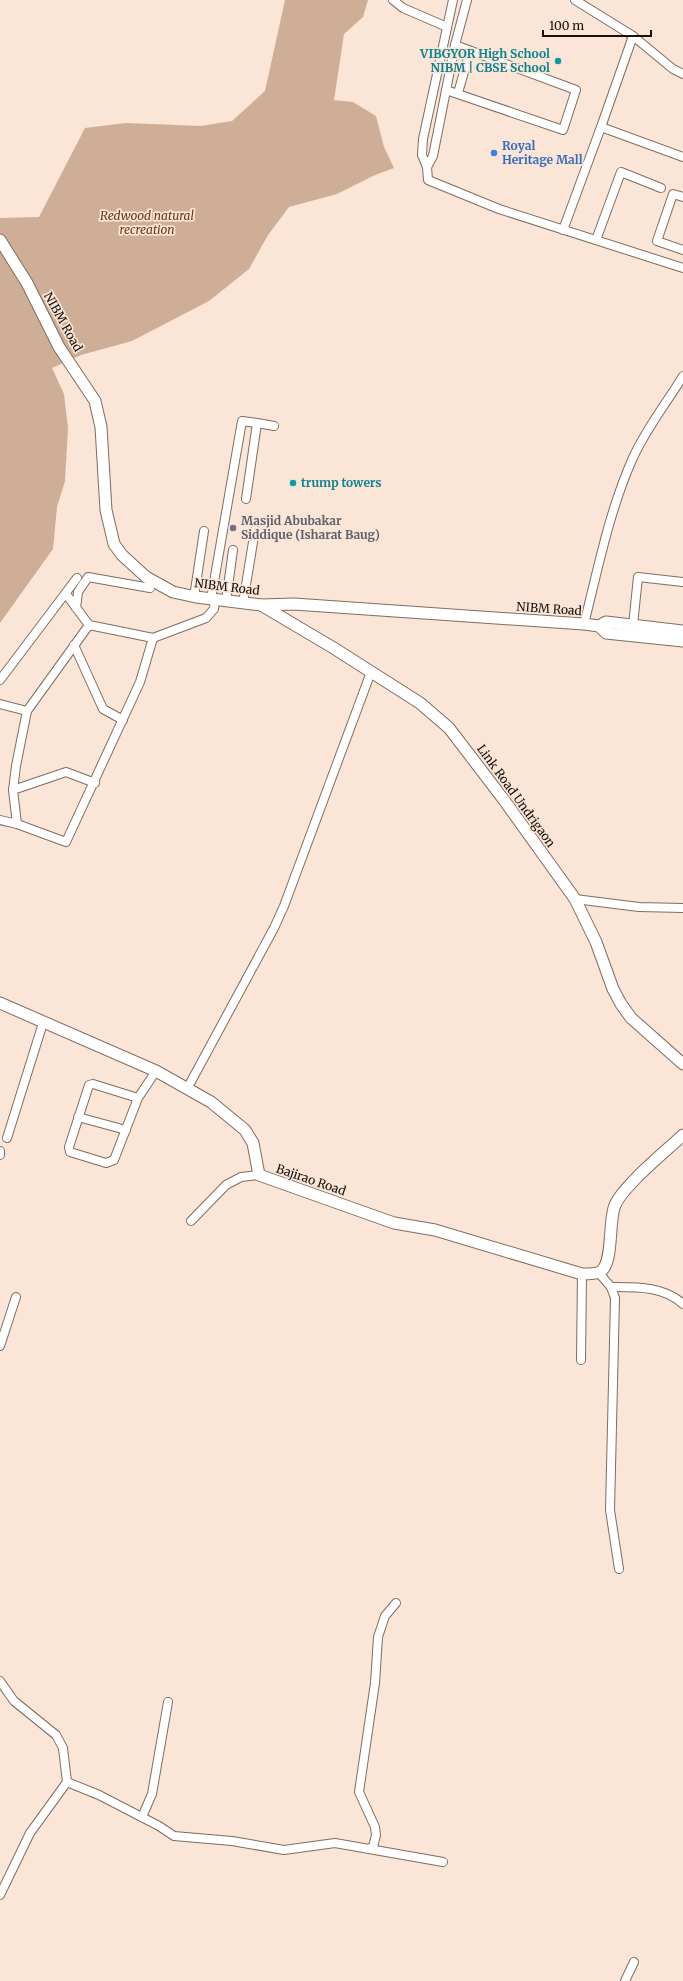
<svg xmlns="http://www.w3.org/2000/svg" width="683" height="1981" viewBox="0 0 683 1981" font-family="Merriweather,serif">
  <style>
    .forest { fill: #ceae97 }
    .lines { fill: none; stroke-linecap: round; stroke-linejoin: round }
    .street-casing { stroke: #7f6d60; stroke-width: 10 }
    .secondary-casing { stroke: #7f6d60; stroke-width: 13 }
    .street { stroke: #fff; stroke-width: 8 }
    .secondary { stroke: #fff; stroke-width: 11 }
    .culture-dot { fill: #0f9aa8; stroke: #fae5d7; stroke-width: 1.5 }
    .shop-dot { fill: #3f7fe0; stroke: #fae5d7; stroke-width: 1.5 }
    .worship-dot { fill: #6b7280; stroke: #fae5d7; stroke-width: 1.5 }
    .labels { text-anchor: middle; stroke-width: 3.5; stroke-linejoin: round; paint-order: stroke }
    .culture-label { font-size: 12px; font-weight: bold; fill: #0d838f; stroke: #fae5d7; text-anchor: end }
    .shop-label { font-size: 12px; font-weight: bold; fill: #366cbe; stroke: #fae5d7; text-anchor: start }
    .park-label { font-size: 12px; font-style: italic; fill: #633713; stroke: #fae5d7 }
    .street-label { font-size: 12px; fill: #160f0a; stroke: #fae5d7 }
    .worship-label { font-size: 12px; font-weight: bold; fill: #5b616d; stroke: #fae5d7; text-anchor: start }
  </style>
  <rect width="100%" height="100%" fill="#fae5d7"/>
  <polygon class="forest" points="285,0 368,0 363,17 344,34 334,100 353,102 376,116 384,147 394,168 375,175 337,194 289,207 268,235 249,269 209,301 132,341 81,355 52,368 64,394 68,428 65,481 57,507 53,549 0,623 0,218 39,217 85,128 126,123 201,126 232,121 265,91"/>
  <g class="lines">
    <g class="street-casing">
      <g id="street">
        <polyline points="393,0 403,8 447,27"/>
        <polyline points="467,0 455,45 433,156 427,167 428,180 499,209 683,268"/>
        <polyline points="575,0 633,36 673,69 683,74"/>
        <polyline points="446,90 563,130 576,90 455,45"/>
        <polyline points="458,93 470,51"/>
        <polyline points="601,127 633,36"/>
        <polyline points="427,167 422,155 423,139 453,0"/>
        <polyline points="683,197 673,194 657,241 683,250"/>
        <polyline points="563,230 601,127 683,157"/>
        <polyline points="596,240 621,172 661,188"/>
        <polyline points="246,499 257,423 274,426"/>
        <polyline points="66,594 89,625 153,638"/>
        <polyline points="194,597 204,531"/>
        <polyline points="211,599 242,421 257,423"/>
        <polyline points="226,601 233,550"/>
        <polyline points="243,603 255,530"/>
        <polyline points="76,608 78,592 88,577 150,588"/>
        <path d="M584 624C598 569 609 512 632 460 645 430 666 404 683 376"/>
        <polyline points="633,625 638,577 683,582"/>
        <polyline points="74,645 103,709 123,720"/>
        <polyline points="0,680 77,578"/>
        <polyline points="0,704 27,711"/>
        <polyline points="13,790 66,772 95,783"/>
        <polyline points="0,820 17,824 66,842 140,682 153,638 206,618 214,609 215,600"/>
        <polyline points="17,824 13,790 16,766 27,711 89,625"/>
        <polyline points="575,899 639,907 683,908"/>
        <polyline points="187,1089 274,928 284,906 371,672"/>
        <polyline points="138,1098 114,1160 106,1163 70,1152 69,1147 89,1085 93,1084 138,1098 156,1071"/>
        <polyline points="78,1117 126,1130"/>
        <polyline points="7,1138 43,1023"/>
        <polyline points="0,1151 0,1155"/>
        <polyline points="191,1221 226,1185 241,1177 259,1175"/>
        <polyline points="598,1272 611,1287 615,1298 610,1510 619,1569"/>
        <path d="M611 1287C636 1287 664 1286 683 1304"/>
        <polyline points="0,1346 16,1297"/>
        <polyline points="581,1360 582,1274"/>
        <polyline points="0,1681 14,1701 56,1735 63,1748 67,1782 99,1795 159,1826 174,1836 232,1841 284,1850 335,1843 443,1862"/>
        <polyline points="142,1817 152,1794 168,1702"/>
        <polyline points="368,1849 373,1847 376,1835 375,1827 359,1792 375,1683 378,1637 385,1616 396,1603"/>
        <polyline points="0,1895 30,1833 67,1782"/>
        <polyline points="625,1981 634,1962"/>
      </g>
    </g>
    <g class="secondary-casing">
      <g id="secondary">
        <polyline points="0,240 27,283 59,347 95,401 101,427 106,510 114,544 122,555 146,577 173,592 196,597 261,605 294,604 584,624 599,626 606,633 683,641"/>
        <polyline points="261,605 332,647 420,703 449,728 504,800 575,899 596,942 613,989 621,1004 631,1018 683,1064"/>
        <polyline points="599,626 606,622 683,631"/>
        <path d="M0 1003 156 1071 211 1102 245 1130 253 1143 259 1175 394 1223 435 1230 582 1274C587 1274 595 1274 600 1272 614 1264 608 1221 615 1205 624 1185 665 1152 683 1135"/>
      </g>
    </g>
    <use href="#street" class="street"/>
    <use href="#secondary" class="secondary"/>
  </g>
  <g class="culture-dot">
    <circle cx="558" cy="61" r="4"/>
    <circle cx="293" cy="483" r="4"/>
  </g>
  <circle class="shop-dot" cx="494" cy="153" r="4"/>
  <circle class="worship-dot" cx="233" cy="528" r="4"/>
  <g class="labels">
    <g class="culture-label">
      <text x="550" y="58">VIBGYOR High School<tspan x="550" dy="14">NIBM | CBSE School</tspan></text>
      <text x="301" y="487" text-anchor="start">trump towers</text>
    </g>
    <g class="shop-label">
      <text x="502" y="150">Royal<tspan x="502" dy="14">Heritage Mall</tspan></text>
    </g>
    <g class="park-label">
      <text x="147" y="220">Redwood natural<tspan x="147" dy="14">recreation</tspan></text>
    </g>
    <g class="street-label">
      <text transform="translate(63 322) rotate(61)" y="4">NIBM Road</text>
      <text transform="translate(227 587) rotate(7)" y="4">NIBM Road</text>
      <text transform="translate(549 609) rotate(4)" y="4">NIBM Road</text>
      <text transform="translate(516 796) rotate(54)" y="4">Link Road Undrigaon</text>
      <text transform="translate(311 1180) rotate(19)" y="4">Bajirao Road</text>
    </g>
    <g class="worship-label">
      <text x="241" y="525">Masjid Abubakar<tspan x="241" dy="14">Siddique (Isharat Baug)</tspan></text>
    </g>
  </g>
  <path d="M543 30v6h108v-6" fill="none" stroke="#160f0a" stroke-width="2"/>
  <text x="549" y="30" font-size="12" fill="#160f0a" stroke="#fae5d7" stroke-width="3" paint-order="stroke">100 m</text>
</svg>
